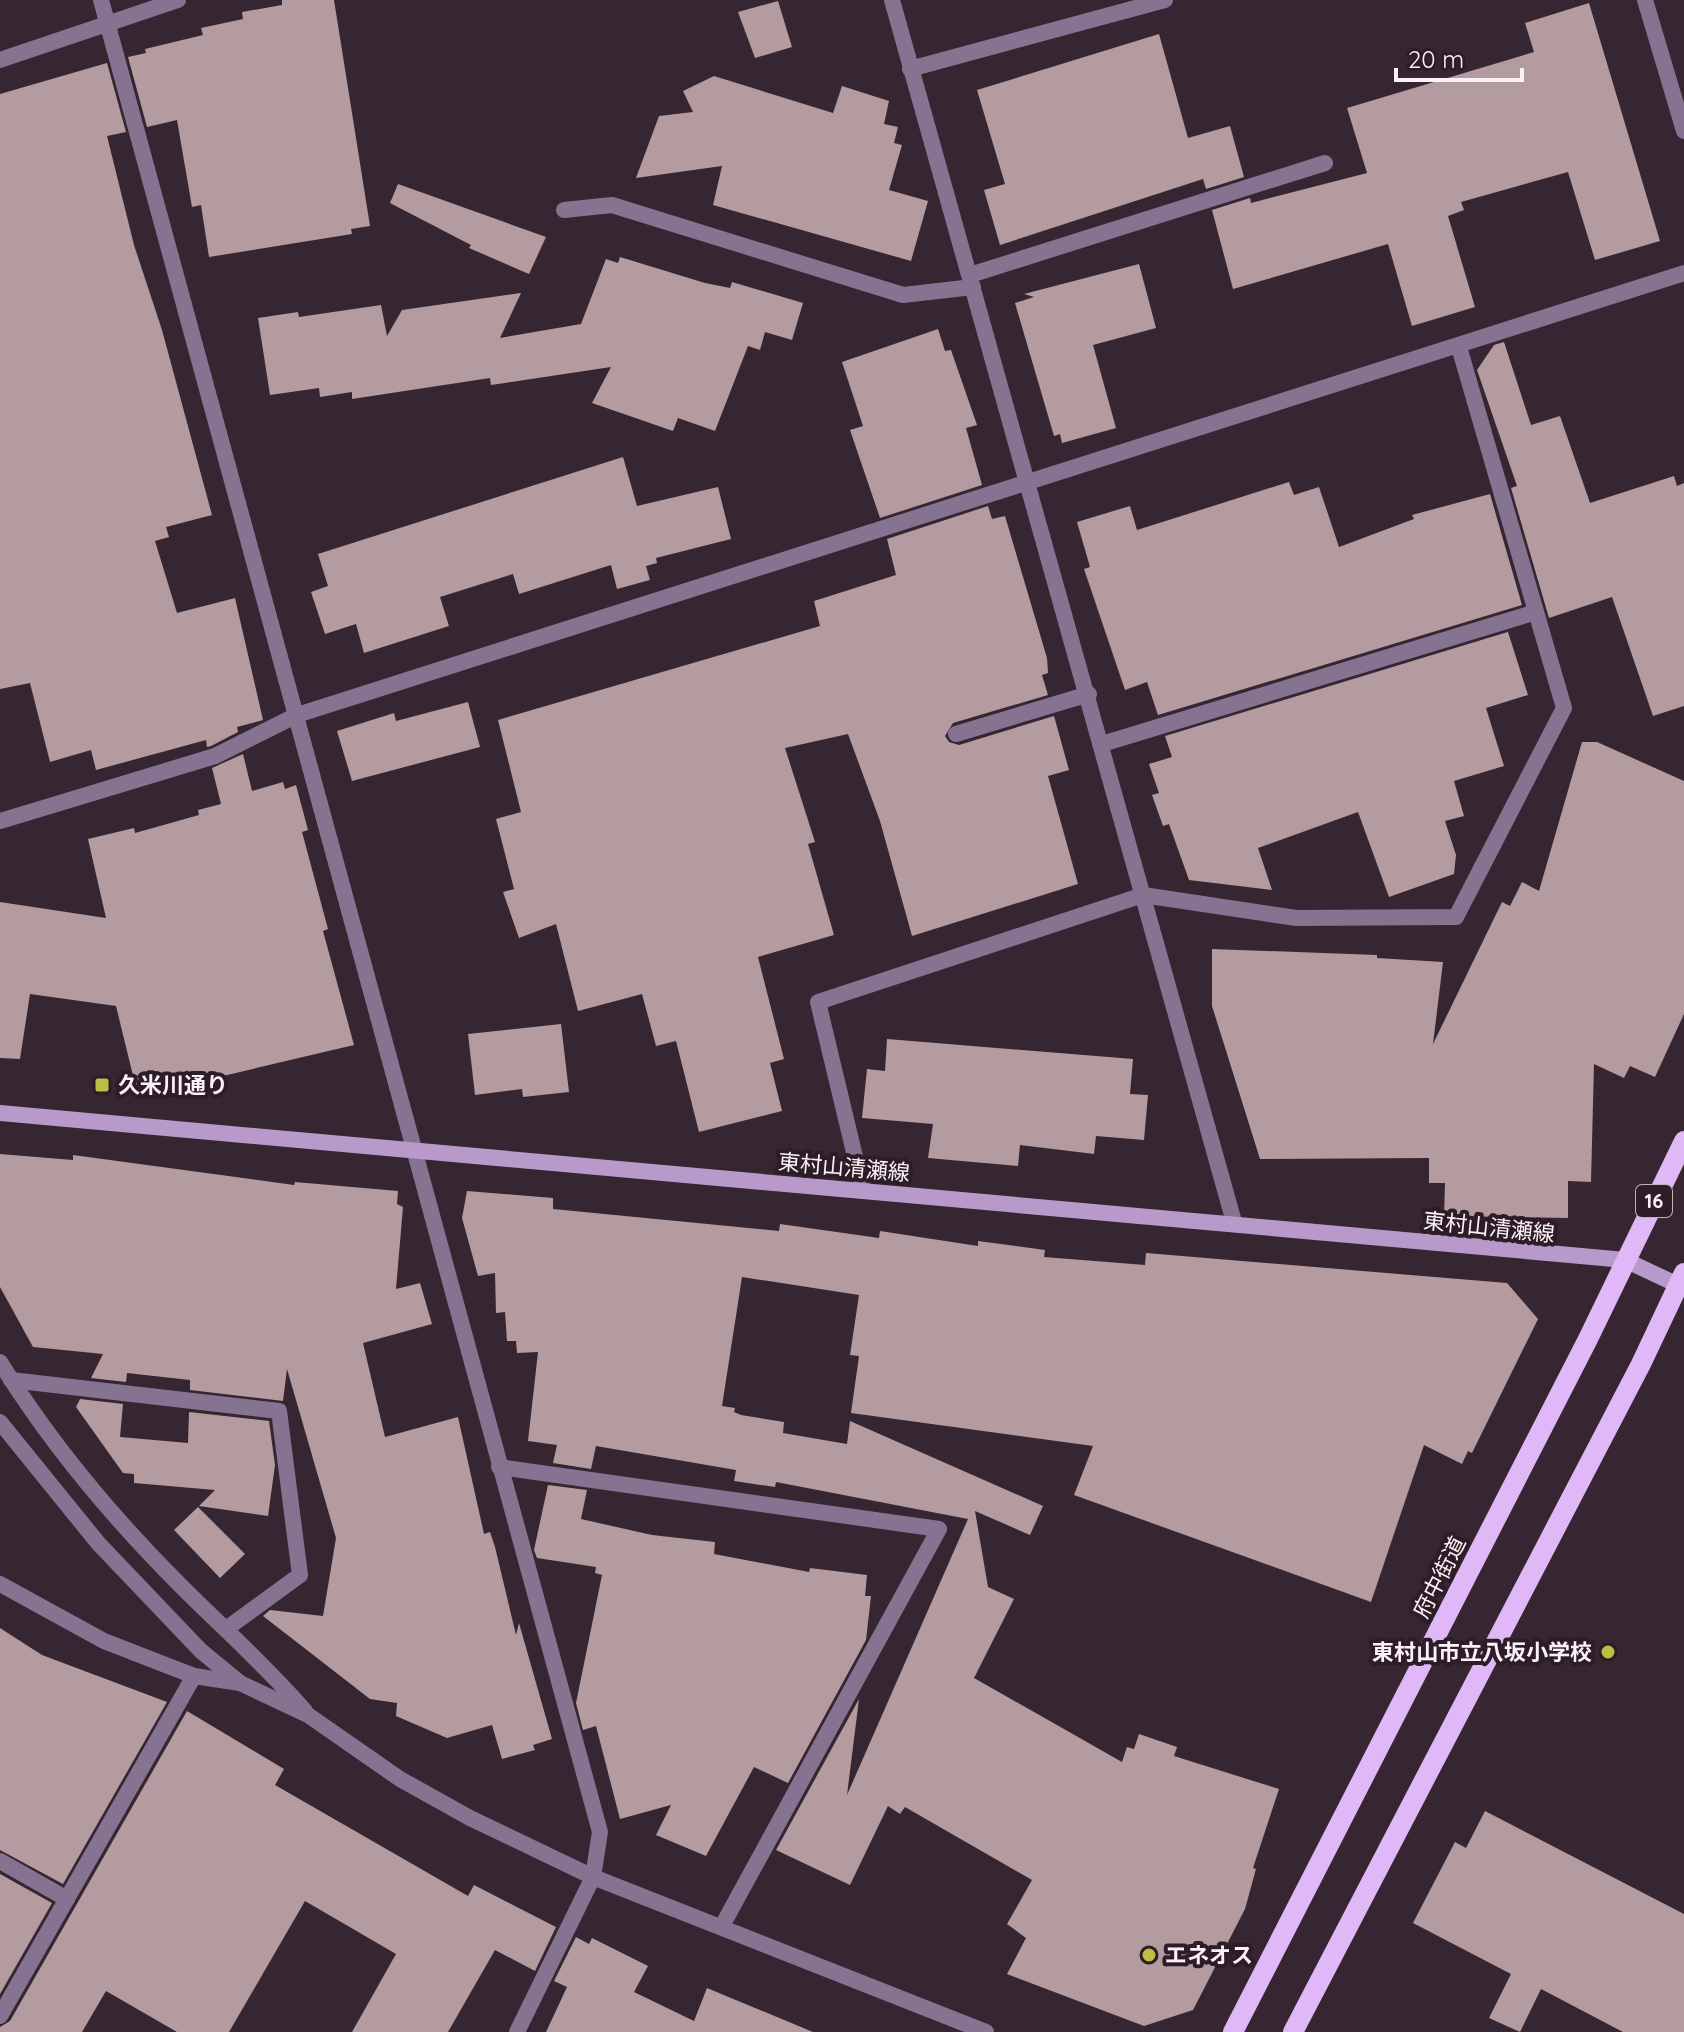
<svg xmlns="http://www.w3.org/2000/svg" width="1684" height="2032" viewBox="0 0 1684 2032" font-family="Quicksand,'Noto Sans JP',sans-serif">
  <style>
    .building { fill: #b49b9f }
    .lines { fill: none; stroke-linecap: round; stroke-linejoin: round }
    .service { stroke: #857391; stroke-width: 16 }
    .minor { stroke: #857391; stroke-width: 16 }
    .tertiary { stroke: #857391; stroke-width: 16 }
    .secondary { stroke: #b89aca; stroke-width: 16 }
    .primary { stroke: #e0b8f7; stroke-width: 20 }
    .poi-dot { fill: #bbc045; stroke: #2c1d27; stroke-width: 3 }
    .labels { text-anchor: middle; stroke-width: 8; stroke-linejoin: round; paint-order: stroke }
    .shield { fill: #2c1d27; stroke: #beb1b9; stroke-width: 2 }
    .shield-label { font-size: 20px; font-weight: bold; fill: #fcf1f8 }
    .poi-label { font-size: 22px; font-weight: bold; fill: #fcf1f8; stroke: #2c1d27; text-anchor: start }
    .street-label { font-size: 22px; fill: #fcf1f8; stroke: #2c1d27 }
  </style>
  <rect width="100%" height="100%" fill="#362631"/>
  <g class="building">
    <polygon points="282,0 334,0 370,226 351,229 352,234 209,257 201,205 192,207 177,120 147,127 128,57 146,53 145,49 203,35 201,28 243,19 242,12 282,5"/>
    <polygon points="778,1 792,47 755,58 738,12"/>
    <polygon points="1589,3 1660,241 1595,260 1568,172 1461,202 1464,210 1448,216 1475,307 1412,326 1388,244 1233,289 1212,210 1250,198 1251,203 1367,173 1347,108 1534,52 1525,23"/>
    <polygon points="1159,34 1188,138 1230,126 1244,177 1206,189 1203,179 1000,245 984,190 1005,184 977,90"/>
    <polygon points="107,63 126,132 107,136 134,245 162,330 212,515 166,527 169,537 155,541 177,613 235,598 263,720 237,727 238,732 211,746 207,747 206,740 96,770 91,750 50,762 30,683 0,689 0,94"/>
    <polygon points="714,76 833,113 842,86 889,101 884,124 898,127 894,143 902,145 889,190 928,201 911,261 713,205 722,166 636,178 659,116 693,112 683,91"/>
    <polygon points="398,184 546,237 529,274 469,248 471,245 390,203"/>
    <polygon points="620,257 705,283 730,288 732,282 803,303 792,340 765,332 760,350 748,346 715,431 678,418 673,431 592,403 611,367 491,385 490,378 352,399 352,392 320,397 319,388 270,395 258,318 298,312 299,317 381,305 387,336 402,310 521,293 500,338 581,324 606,259 618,263"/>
    <polygon points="1139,264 1156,328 1093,345 1116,428 1062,443 1060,434 1054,436 1015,303 1034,297 1024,294"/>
    <polygon points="938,329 945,351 951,350 977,425 966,428 982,485 880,518 850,430 863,426 842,362"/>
    <polygon points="1504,342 1531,425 1560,416 1590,503 1674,476 1677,486 1684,483 1684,706 1653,716 1612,597 1549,618 1511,488 1517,486 1477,370 1494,345"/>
    <polygon points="623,457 637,506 718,487 731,539 656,558 657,563 646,566 650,580 617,589 611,565 519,594 513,574 440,597 449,626 364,653 356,624 325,634 311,592 328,586 318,554"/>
    <polygon points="1289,482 1294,495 1319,487 1339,547 1414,519 1412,515 1490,494 1522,605 1158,715 1147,682 1125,690 1084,569 1090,567 1077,522 1130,506 1137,530"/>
    <polygon points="988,506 992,519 1005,516 1047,658 1048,673 1042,675 1048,695 953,723 945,736 949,742 959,745 1054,716 1069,770 1048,776 1078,884 912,936 880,821 848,734 785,748 815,842 808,844 834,935 758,957 784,1059 770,1063 782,1111 699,1132 676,1041 656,1046 642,994 578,1011 556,924 519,938 503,892 514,889 496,819 521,812 498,720 820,626 814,601 896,575 887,539"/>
    <polygon points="1511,631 1508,632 1528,695 1486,708 1504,766 1454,781 1464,816 1445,821 1456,855 1454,874 1389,897 1358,812 1258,848 1272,890 1189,880 1169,824 1163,826 1152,795 1159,793 1149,764 1172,757 1165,736"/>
    <polygon points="468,702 480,747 352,781 337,731 394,713 396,721"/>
    <polygon points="1582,742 1597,742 1684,781 1684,1014 1655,1077 1630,1066 1624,1078 1594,1064 1591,1182 1568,1181 1568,1218 1444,1216 1445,1183 1429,1183 1429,1158 1260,1159 1212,1006 1212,949 1377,955 1377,958 1443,962 1433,1044 1502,902 1510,906 1522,882 1539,891"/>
    <polygon points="243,754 252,791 283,782 285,789 296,785 308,830 302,832 328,929 323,931 354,1045 138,1096 116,1006 30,994 20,1059 0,1058 0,902 106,918 88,839 134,828 135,833 199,815 198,810 221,804 212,768"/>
    <polygon points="561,1024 569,1092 523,1097 522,1089 475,1095 468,1034"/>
    <polygon points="887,1039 1133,1059 1130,1094 1148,1095 1144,1140 1096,1136 1094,1154 1020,1145 1018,1166 928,1158 933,1124 862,1118 867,1069 885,1071"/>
    <polygon points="0,1154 73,1160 73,1155 294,1185 295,1182 398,1191 397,1204 403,1207 396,1289 420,1283 432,1324 363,1343 385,1437 458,1417 484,1534 490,1532 495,1547 516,1635 519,1623 552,1739 533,1745 535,1750 502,1759 492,1725 447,1738 396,1716 397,1703 370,1699 263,1616 270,1610 323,1616 336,1538 287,1369 283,1401 190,1390 190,1380 127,1373 126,1382 91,1378 103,1354 33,1347 0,1287"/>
    <polygon points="467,1191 553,1198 553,1209 779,1231 780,1224 879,1238 880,1231 978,1246 978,1241 1045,1250 1044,1257 1145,1265 1146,1253 1507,1283 1538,1319 1472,1453 1468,1451 1462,1464 1424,1445 1371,1602 1074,1495 1093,1446 851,1413 859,1356 850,1355 859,1295 742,1277 722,1406 735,1408 734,1412 741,1415 784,1422 783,1433 847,1444 850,1421 1043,1506 1030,1535 975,1511 988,1587 1014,1599 974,1678 1122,1762 1127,1747 1134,1749 1139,1734 1177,1747 1174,1756 1279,1789 1253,1868 1256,1869 1245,1909 1193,2010 1144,2026 1007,1974 1026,1938 1007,1924 1032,1880 905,1807 900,1814 888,1806 850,1885 776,1850 859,1699 847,1795 968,1519 776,1482 775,1487 734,1481 736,1470 596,1446 591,1469 553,1463 557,1445 528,1441 538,1352 517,1353 516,1341 507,1341 505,1312 496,1313 495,1273 478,1276 462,1218"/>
    <polygon points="80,1399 123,1404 120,1437 188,1443 189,1412 269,1421 275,1465 268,1516 199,1506 215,1490 134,1483 134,1474 123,1473 76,1407"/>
    <polygon points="548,1485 587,1490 581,1519 652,1535 715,1542 714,1554 809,1572 810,1568 867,1575 865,1596 871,1596 866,1640 788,1783 754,1767 706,1856 656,1835 671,1805 620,1819 596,1726 583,1730 576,1703 602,1575 595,1573 596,1567 537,1558 534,1550"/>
    <polygon points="198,1507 245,1554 220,1578 174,1530"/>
    <polygon points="0,1628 42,1655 167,1702 63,1884 0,1850"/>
    <polygon points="187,1711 284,1769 275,1785 468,1896 474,1885 556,1927 535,1971 495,1950 448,2032 352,2032 396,1954 305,1901 229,2032 177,2032 106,1991 82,2032 0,2032 0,2027 10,2021"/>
    <polygon points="1485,1811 1684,1914 1684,2032 1623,2032 1541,1989 1520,2032 1489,2018 1511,1974 1413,1923 1455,1842 1466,1848"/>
    <polygon points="0,1874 52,1903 0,1994"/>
    <polygon points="576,1937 589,1944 592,1938 648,1966 634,1992 694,2021 707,1988 813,2032 546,2032 567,1987 554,1981"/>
  </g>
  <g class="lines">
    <g class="service">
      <polyline points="564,210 612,205 903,295 973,287"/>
      <polyline points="970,275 1325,163"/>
      <polyline points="956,734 1089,694"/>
      <polyline points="0,821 215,756 297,715"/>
      <polyline points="11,1380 279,1411 300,1575 226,1629"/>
      <polyline points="499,1467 939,1529 722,1926"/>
      <polyline points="0,1861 67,1899"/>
    </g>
    <g class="minor">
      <polyline points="101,0 600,1832 593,1877 517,2032"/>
      <polyline points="892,0 1234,1222"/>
      <polyline points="1645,0 1684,131"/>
      <polyline points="0,60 178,0"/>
      <polyline points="910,69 1165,0"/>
      <polyline points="297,715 1684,273"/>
      <polyline points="1102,744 1536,612"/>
      <polyline points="863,1190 818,1002 1143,895 1296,918 1456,917 1564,708 1459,347"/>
      <polyline points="0,1584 104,1641 194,1676 240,1683"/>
      <polyline points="0,2016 194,1676"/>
    </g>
    <g class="tertiary">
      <path d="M0 1362C50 1443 113 1518 180 1585 222 1627 266 1666 305 1711"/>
      <polyline points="0,1422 98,1543 201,1651 240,1683 308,1715 400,1779 470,1818 593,1877 986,2032"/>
    </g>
    <polyline class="secondary" points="0,1113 1625,1260 1678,1285"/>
    <g class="primary">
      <polyline points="1233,2032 1588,1339 1684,1141"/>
      <polyline points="1293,2032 1641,1364 1684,1273"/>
    </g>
  </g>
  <g class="poi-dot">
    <rect x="94" y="1077" width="16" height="16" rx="4"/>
    <circle cx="1608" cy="1652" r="8"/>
    <circle cx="1149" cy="1955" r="8"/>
  </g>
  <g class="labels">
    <rect class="shield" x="1636" y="1185" width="36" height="32" rx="6"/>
    <g class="shield-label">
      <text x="1654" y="1208">16</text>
    </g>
    <g class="poi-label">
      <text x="118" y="1093">久米川通り</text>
      <text x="1592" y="1660" text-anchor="end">東村山市立八坂小学校</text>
      <text x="1165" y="1963">エネオス</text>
    </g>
    <g class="street-label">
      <text transform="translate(844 1167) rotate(5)" y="8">東村山清瀬線</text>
      <text transform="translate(1489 1227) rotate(6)" y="8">東村山清瀬線</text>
      <text transform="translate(1439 1577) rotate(-63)" y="8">府中街道</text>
    </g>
  </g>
  <path d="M1396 68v12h126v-12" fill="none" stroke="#fcf1f8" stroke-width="4"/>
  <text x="1408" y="68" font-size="24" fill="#fcf1f8" stroke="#2c1d27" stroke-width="6" paint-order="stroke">20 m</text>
</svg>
